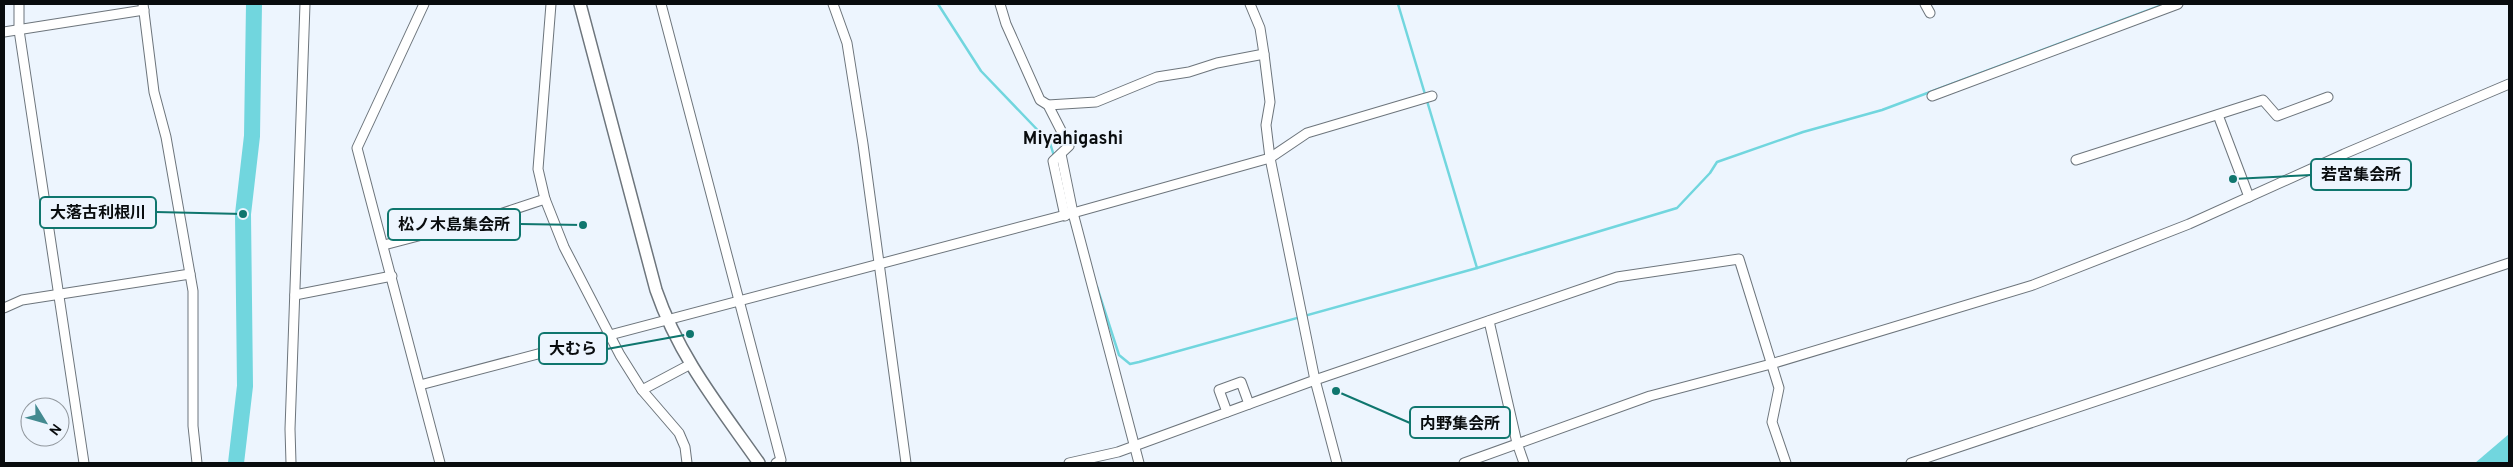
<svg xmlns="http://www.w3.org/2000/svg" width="2513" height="467" viewBox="0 0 2513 467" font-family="Overpass,'Noto Sans JP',sans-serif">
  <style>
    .water { fill: #71d6de }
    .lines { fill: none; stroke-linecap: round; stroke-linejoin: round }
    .stream { stroke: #71d6de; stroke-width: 2.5 }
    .river { stroke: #71d6de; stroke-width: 16 }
    .street-casing { stroke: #6d757c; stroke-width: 11 }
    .secondary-casing { stroke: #6d757c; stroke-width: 14 }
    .street { stroke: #fff; stroke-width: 9 }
    .secondary { stroke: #fff; stroke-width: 11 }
    .labels { text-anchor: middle; stroke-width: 4; stroke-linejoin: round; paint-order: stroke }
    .quarter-label { font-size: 18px; font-weight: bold; fill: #090c0e; stroke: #edf5fe }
    .leader { fill: none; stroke: #0f766e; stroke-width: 2 }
    .callout-dot { fill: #0f766e; stroke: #edf5fe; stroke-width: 2 }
    .callout { fill: #edf5fe; stroke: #0f766e; stroke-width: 2 }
    .callout-label { font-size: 16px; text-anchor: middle; font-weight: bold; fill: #090c0e }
  </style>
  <rect width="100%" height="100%" fill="#edf5fe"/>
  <polygon class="water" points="2509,434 2509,463 2475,463"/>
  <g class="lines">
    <g class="stream">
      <polyline points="938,4 981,71 1050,143 1054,156"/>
      <polyline points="1398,4 1477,268"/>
      <polyline points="1097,287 1119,355 1130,364 1139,362 1477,268 1677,208 1710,173 1717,162 1803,132 1882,110 2165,4"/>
    </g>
    <polyline class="river" points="236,463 245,386 243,214 252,136 254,4"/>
    <g class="street-casing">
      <g id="street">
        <polyline points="19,4 19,30 84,463"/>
        <polyline points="143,4 154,92 166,137 193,291 193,426 197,463"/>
        <polyline points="424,4 357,148 440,463"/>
        <polyline points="551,4 538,169 545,199 564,247 620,355 642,390 679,433 685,447 687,463"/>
        <polyline points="661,4 781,460 776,463"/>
        <polyline points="833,4 847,43 863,144 906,463"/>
        <polyline points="1000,4 1006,24 1040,100 1048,105 1069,146 1053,161 1065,216"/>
        <polyline points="1250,4 1260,28 1264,54 1270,102 1266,125 1270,158 1315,380 1337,463"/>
        <polyline points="1925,4 1930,13"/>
        <polyline points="4,32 144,10"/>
        <polyline points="1932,96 2178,4"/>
        <polyline points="1048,105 1096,102 1157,77 1189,72 1217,63 1264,54"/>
        <polyline points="2218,115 2249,197"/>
        <polyline points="1061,154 1073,213 1139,463"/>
        <polyline points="2076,160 2263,100 2277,116 2328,97"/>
        <polyline points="384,245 491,217 545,199"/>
        <polyline points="295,295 392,276"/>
        <polyline points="4,308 22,300 190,274"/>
        <polyline points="1489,321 1517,443 1524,463"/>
        <polyline points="420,385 1073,213 1270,158 1307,133 1432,96"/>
        <polyline points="642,390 689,365"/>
        <polyline points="1227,412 1219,390 1241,382 1249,404"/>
        <polyline points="291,463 290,429 305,4"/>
        <polyline points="1069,463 1118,452 1315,380 1617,277 1739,259 1779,388 1772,422 1786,463"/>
        <polyline points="1464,463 1650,396 1771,364 2033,285 2189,224 2344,154 2509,84"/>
        <polyline points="1911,463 2509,263"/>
      </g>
    </g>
    <g class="secondary-casing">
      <path id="secondary" d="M580 4 656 290C679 357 719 406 759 463"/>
    </g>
    <use href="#street" class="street"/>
    <use href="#secondary" class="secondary"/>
  </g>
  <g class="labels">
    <g class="quarter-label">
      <text x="1073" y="144">Miyahigashi</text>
    </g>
  </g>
  <path class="leader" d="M2233 179L2311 175M243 214L156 212M583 225L520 224M690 334L607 349M1336 391L1410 423"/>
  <g class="callout-dot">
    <circle cx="2233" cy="179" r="5"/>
    <circle cx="243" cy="214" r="5"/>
    <circle cx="583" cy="225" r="5"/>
    <circle cx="690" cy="334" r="5"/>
    <circle cx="1336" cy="391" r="5"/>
  </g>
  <g class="callout">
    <rect x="2311" y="159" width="100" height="31" rx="5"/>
    <rect x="40" y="197" width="116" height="31" rx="5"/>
    <rect x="388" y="209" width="132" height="31" rx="5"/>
    <rect x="539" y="333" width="68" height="31" rx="5"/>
    <rect x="1410" y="407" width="100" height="31" rx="5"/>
  </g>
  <g class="callout-label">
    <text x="2361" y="180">若宮集会所</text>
    <text x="98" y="218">大落古利根川</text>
    <text x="454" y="230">松ノ木島集会所</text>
    <text x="573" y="354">大むら</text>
    <text x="1460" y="429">内野集会所</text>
  </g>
  <rect width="2513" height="467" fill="none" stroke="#090c0e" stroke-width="10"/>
  <g transform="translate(45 422) rotate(127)"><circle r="24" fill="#edf5fe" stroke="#92989e"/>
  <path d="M0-4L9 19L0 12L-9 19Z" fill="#438a90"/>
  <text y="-8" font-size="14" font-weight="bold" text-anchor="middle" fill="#090c0e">N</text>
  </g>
</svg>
